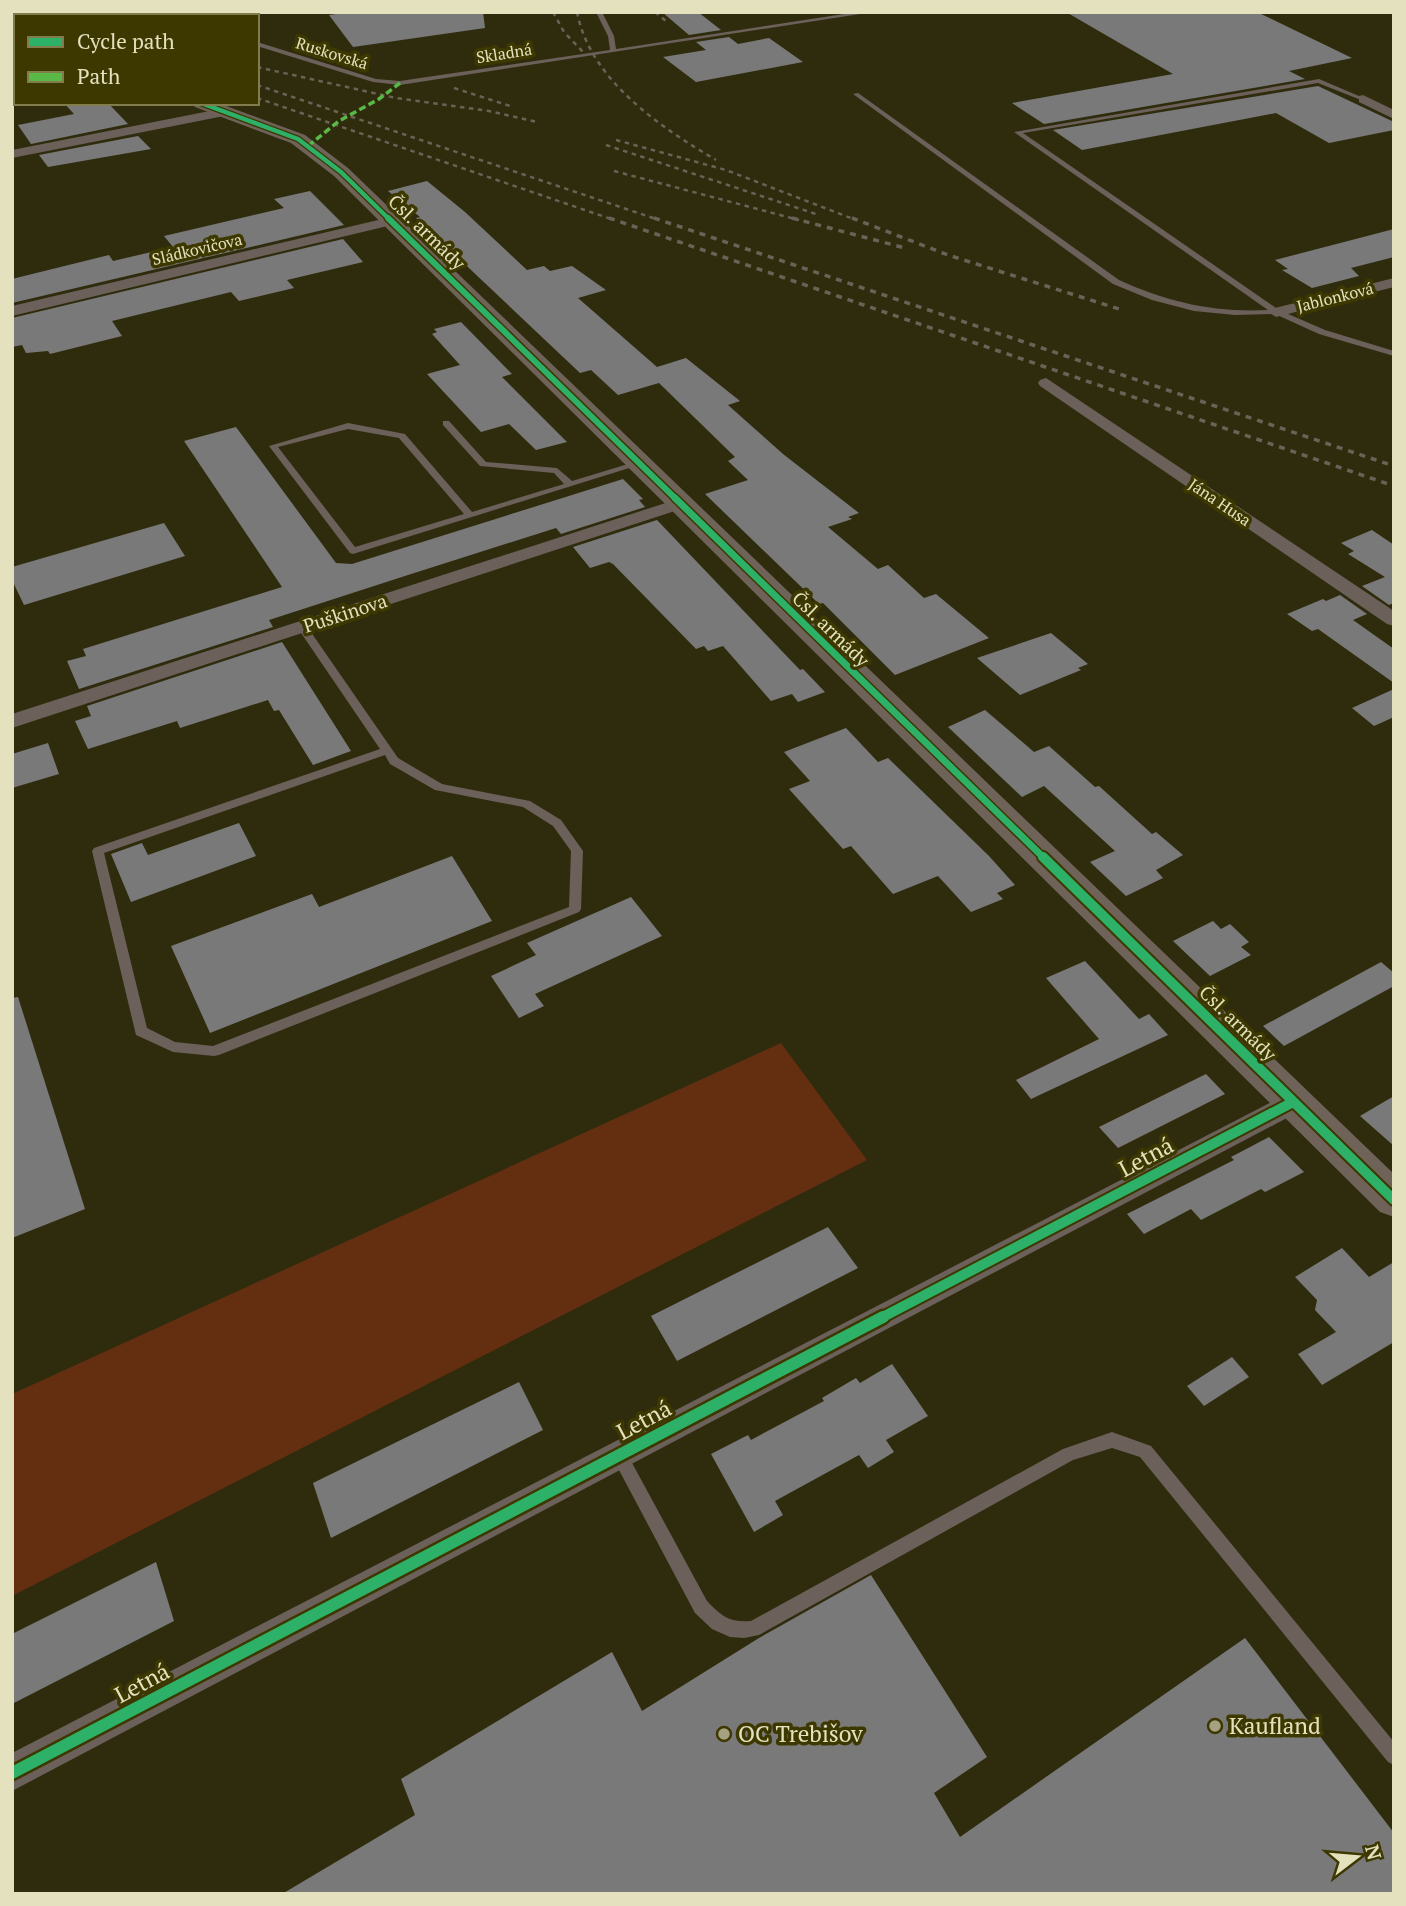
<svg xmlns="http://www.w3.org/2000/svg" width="1406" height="1906" viewBox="0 0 1406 1906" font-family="'PT Serif',serif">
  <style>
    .green { fill: #642e10 }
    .building { fill: #7a7979 }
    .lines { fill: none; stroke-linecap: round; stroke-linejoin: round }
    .lane { fill: #6b605a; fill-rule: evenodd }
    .street { fill: #6b605a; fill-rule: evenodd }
    .secondary { fill: #6e6259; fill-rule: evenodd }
    .rail-far1 { stroke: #6a6256; stroke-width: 2.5; stroke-dasharray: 4.5 4.5; stroke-linecap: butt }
    .rail { stroke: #6a6256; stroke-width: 3.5; stroke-dasharray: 6 6; stroke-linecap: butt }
    .quiet { stroke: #58b947; stroke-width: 3.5; stroke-dasharray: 7 3.5; stroke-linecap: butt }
    .cycleway-far4-casing { stroke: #3d3800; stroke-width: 7 }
    .cycleway-far3-casing { stroke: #3d3800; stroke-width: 9 }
    .cycleway-far2-casing { stroke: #3d3800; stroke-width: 10 }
    .cycleway-far1-casing { stroke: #3d3800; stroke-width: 14 }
    .cycleway-casing { stroke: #3d3800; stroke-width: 17 }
    .cycleway-far4 { stroke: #2db169; stroke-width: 4.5 }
    .cycleway-far3 { stroke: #2db169; stroke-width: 6 }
    .cycleway-far2 { stroke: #2db169; stroke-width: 7 }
    .cycleway-far1 { stroke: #2db169; stroke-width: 10 }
    .cycleway { stroke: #2db169; stroke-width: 12 }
    .poi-dot { fill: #a5a281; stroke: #3d3800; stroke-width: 2.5 }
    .labels { text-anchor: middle; stroke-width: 7; stroke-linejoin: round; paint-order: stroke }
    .far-street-label { font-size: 16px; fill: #e4e1bf; stroke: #3d3800 }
    .street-label { font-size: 19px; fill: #e4e1bf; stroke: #3d3800 }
    .near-street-label { font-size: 23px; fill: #e4e1bf; stroke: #3d3800 }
    .near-poi-label { font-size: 23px; fill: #e4e1bf; stroke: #3d3800; text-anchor: start }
  </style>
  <rect width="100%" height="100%" fill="#2f2c0e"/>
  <polygon class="green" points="781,1043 867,1160 12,1596 12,1394"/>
  <g class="building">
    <polygon points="350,12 483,12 485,28 353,47 329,15"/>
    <polygon points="662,12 698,12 721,30 689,35"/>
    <polygon points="1066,12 1257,12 1352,58 1289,71 1305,79 1044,124 1012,103 1173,74"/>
    <polygon points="729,37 738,44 769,38 803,62 696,82 663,57 706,50 696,42"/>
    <polygon points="1318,86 1394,122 1394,130 1329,143 1276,113 1082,150 1053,130"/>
    <polygon points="64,103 108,103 128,124 31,144 18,125 74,114"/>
    <polygon points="138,136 151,149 48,167 39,155"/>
    <polygon points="427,181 465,212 527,270 544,266 550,271 572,266 606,290 578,298 657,367 686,358 740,401 728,405 783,454 859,513 848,517 852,519 828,527 878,569 888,565 924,598 936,594 989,638 895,675 823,603 819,604 705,494 748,480 728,461 735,457 659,383 618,395 591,370 580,373 416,218 420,217 388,191"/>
    <polygon points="310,191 344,225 12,303 12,279 109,255 113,261 173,247 164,236 284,208 274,199"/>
    <polygon points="1394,229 1394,257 1351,268 1359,276 1312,288 1282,270 1288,269 1275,260"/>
    <polygon points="343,239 363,262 287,280 294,288 239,301 231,292 112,321 122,336 50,354 48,351 26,353 22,345 12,347 12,318"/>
    <polygon points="461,322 512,374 502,377 567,442 536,450 509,424 481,432 427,374 460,365 432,334 437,332 434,329"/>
    <polygon points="236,427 336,563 352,564 623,479 643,499 639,500 645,507 561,534 556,528 408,575 269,620 273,627 79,689 67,661 86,656 83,649 282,587 184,441"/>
    <polygon points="657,520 800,670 803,669 825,692 798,702 792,694 771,701 723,646 708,651 704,646 696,649 613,564 609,562 590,568 573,547"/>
    <polygon points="164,523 185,556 24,605 12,580 12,567"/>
    <polygon points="1372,530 1394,545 1394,603 1389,605 1362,586 1385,577 1348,554 1354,551 1341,543"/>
    <polygon points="1340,595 1367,614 1353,620 1394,649 1394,683 1318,629 1312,631 1287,614 1323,599 1326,601"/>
    <polygon points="1051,633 1088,664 1078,668 1081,670 1020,695 977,658"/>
    <polygon points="282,642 351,751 313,765 279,710 274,711 268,700 180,728 177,721 88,749 75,721 91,716 87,706"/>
    <polygon points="1394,689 1394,717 1374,726 1352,708"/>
    <polygon points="985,710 1034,752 1049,746 1095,787 1099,786 1152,834 1156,832 1183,855 1156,870 1163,878 1126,896 1090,862 1115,851 1044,786 1022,797 948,727"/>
    <polygon points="846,728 878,762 888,758 989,856 1015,885 997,893 1003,899 971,912 938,876 893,894 851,846 843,849 789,789 810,781 784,752"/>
    <polygon points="48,743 59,774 12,788 12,754"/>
    <polygon points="239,823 256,856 131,902 111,854 142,843 148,855"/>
    <polygon points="452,856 492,921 210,1033 171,946 312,894 319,907"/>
    <polygon points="631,897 662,936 535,994 544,1006 519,1018 491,976 536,955 527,943"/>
    <polygon points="1213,921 1221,929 1230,924 1249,942 1241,947 1251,955 1210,976 1173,941"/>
    <polygon points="1085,961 1139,1019 1149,1014 1168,1035 1031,1099 1016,1080 1099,1039 1046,978"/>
    <polygon points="1381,962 1394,973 1394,986 1284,1046 1263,1026"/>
    <polygon points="18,997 85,1209 12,1238 12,998"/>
    <polygon points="1206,1074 1225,1094 1118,1148 1099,1127"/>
    <polygon points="1394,1096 1394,1146 1360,1116"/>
    <polygon points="1269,1137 1304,1172 1265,1192 1261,1189 1201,1220 1191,1209 1144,1234 1127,1214 1234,1160 1231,1157"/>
    <polygon points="828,1227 858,1268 677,1361 651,1316"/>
    <polygon points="1342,1248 1369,1277 1394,1262 1394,1342 1322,1385 1298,1354 1336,1332 1315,1310 1317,1300 1295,1277"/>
    <polygon points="1232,1357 1249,1377 1204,1406 1187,1386"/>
    <polygon points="892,1364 928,1416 886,1440 894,1452 868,1468 859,1455 775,1501 783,1515 754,1532 711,1454 748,1435 751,1440 824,1401 822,1398 856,1378 860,1383"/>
    <polygon points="519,1382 543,1430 331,1538 313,1483"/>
    <polygon points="156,1562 174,1621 12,1704 12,1634"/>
    <polygon points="871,1575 987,1757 934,1793 960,1837 1245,1638 1394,1833 1394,1894 282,1894 415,1815 401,1779 612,1652 642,1711 759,1638"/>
  </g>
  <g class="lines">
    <g class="lane">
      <polygon points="179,12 186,12 191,16 184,16"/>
      <polygon points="596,12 602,12 614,36 616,49 857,12 873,12 400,85 373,82 257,46 257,42 376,79 400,81 610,50 608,36"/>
      <path d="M1319 79 1366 99 1361 100 1318 83 1023 133 1279 310 1325 330 1394 351V356L1319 334 1275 314 1235 315 1194 311 1152 300 1113 284 853 94 858 93 1119 280C1167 302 1215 313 1268 310L1014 132Z"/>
      <path d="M443 421H449L486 462 557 468 572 481 638 461 642 464 353 554 350 553 269 446 348 423 405 434 472 512 564 484 554 473 480 466 443 425ZM348 429 399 438 464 514 355 547 278 447Z"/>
      <path d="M302 624 306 625 398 758 442 784 530 801 561 820 583 851 581 909 579 912 219 1055 214 1056 173 1052 136 1035 135 1031 92 851 94 848 380 749 297 627ZM385 755 390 764 435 790 523 807 553 826 571 851 569 907 213 1046 175 1042 147 1028 104 853Z"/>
      <path d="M1112 1432 1151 1446 1394 1742V1765L1388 1762 1140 1457 1112 1448 1073 1460 759 1635 744 1638 730 1637 712 1629 695 1613 611 1455 613 1450 619 1447 625 1450 707 1601C721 1616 730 1623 751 1621L1063 1449Z"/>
    </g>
    <g class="street">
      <polygon points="1363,95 1394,110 1394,119 1359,102 1359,96"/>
      <polygon points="225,108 229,109 229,115 12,158 12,150"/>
      <polygon points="391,217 396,218 396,224 12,316 12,306"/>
      <polygon points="1394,278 1394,287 1276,317 1268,312 1271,309"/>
      <polygon points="1046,378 1394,611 1394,626 1387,624 1040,386 1038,383 1040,380"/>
      <polygon points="678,499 684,500 687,504 684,508 12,728 12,714"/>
      <polygon points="1293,1091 1302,1094 1306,1102 1302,1110 12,1791 12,1753"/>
    </g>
    <g class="secondary">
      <polygon points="12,32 16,33 16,43 12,42"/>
      <polygon points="192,103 218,103 305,135 348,168 1394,1174 1394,1217 1380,1212 334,176 291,143 195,107"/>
    </g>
    <g class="rail-far1">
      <polyline points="15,12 24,16"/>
      <polyline points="39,12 50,16"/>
      <polyline points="72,12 83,16"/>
      <polyline points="126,12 135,16"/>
      <polyline points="553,12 564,32 586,55"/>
      <path d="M577 12C590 80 660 127 716 160"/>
      <polyline points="655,12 666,21"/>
      <polyline points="257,67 396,98 489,111 537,122"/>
      <polyline points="257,85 659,220"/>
      <polyline points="454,88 513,107"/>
      <polyline points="257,98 614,220"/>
      <polyline points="616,140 726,170 856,220"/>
      <polyline points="606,145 819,215"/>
      <polyline points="614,171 799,220"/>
    </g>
    <g class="rail">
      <polyline points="609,218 1394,486"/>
      <polyline points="654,218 1394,466"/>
      <polyline points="792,218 905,248"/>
      <polyline points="852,218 948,255 1119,309"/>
    </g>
    <polyline class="quiet" points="308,146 339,121 379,99 400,83"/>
    <g class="cycleway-far4-casing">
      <polyline id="cycleway-far4" points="201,103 298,139 341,172 390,220"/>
    </g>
    <g class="cycleway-far3-casing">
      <polyline id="cycleway-far3" points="388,218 677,500"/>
    </g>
    <g class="cycleway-far2-casing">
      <polyline id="cycleway-far2" points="675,498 1045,859"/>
    </g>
    <g class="cycleway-far1-casing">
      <g id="cycleway-far1">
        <polyline points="1043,857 1394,1200"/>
        <polyline points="879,1319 1293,1102"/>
      </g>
    </g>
    <g class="cycleway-casing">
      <polyline id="cycleway" points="12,1773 883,1317"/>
    </g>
    <use href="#cycleway-far4" class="cycleway-far4"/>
    <use href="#cycleway-far3" class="cycleway-far3"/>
    <use href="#cycleway-far2" class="cycleway-far2"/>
    <use href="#cycleway-far1" class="cycleway-far1"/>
    <use href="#cycleway" class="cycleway"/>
  </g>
  <g class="poi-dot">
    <circle cx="1215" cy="1726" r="7"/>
    <circle cx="724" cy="1734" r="7"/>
  </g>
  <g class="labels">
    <g class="far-street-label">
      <text transform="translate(332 53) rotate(17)" y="6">Ruskovská</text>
      <text transform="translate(504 53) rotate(-9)" y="6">Skladná</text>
      <text transform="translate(197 249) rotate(-13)" y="6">Sládkovičova</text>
      <text transform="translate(1335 297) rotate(-14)" y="6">Jablonková</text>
      <text transform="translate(1220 502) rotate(34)" y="6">Jána Husa</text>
    </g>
    <g class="street-label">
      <text transform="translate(427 232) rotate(44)" y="7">Čsl. armády</text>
      <text transform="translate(345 613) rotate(-18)" y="7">Puškinova</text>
      <text transform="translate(831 629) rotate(44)" y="7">Čsl. armády</text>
      <text transform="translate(1238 1023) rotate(44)" y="7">Čsl. armády</text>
    </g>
    <g class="near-street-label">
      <text transform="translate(1146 1157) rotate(-28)" y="8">Letná</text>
      <text transform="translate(644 1420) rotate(-28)" y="8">Letná</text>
      <text transform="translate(142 1683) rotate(-28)" y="8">Letná</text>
    </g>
    <g class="near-poi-label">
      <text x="1229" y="1734">Kaufland</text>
      <text x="738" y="1742">OC Trebišov</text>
    </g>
  </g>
  <rect width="1406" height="1906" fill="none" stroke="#e4e1bf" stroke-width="28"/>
  <rect x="14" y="14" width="245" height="91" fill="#3d3800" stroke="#807c4c" stroke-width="2"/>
  <rect x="28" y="37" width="35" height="10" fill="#2db169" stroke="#807c4c" stroke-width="2"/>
  <text x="77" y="49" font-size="21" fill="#e4e1bf">Cycle path</text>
  <rect x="28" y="72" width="35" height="10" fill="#58b947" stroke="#807c4c" stroke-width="2"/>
  <text x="77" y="84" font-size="21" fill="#e4e1bf">Path</text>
  <g transform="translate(1357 1857) rotate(74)" stroke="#3d3800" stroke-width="5" paint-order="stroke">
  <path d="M0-5L12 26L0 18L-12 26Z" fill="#e4e1bf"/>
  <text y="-10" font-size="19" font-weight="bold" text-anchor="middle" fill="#e4e1bf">N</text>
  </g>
</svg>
